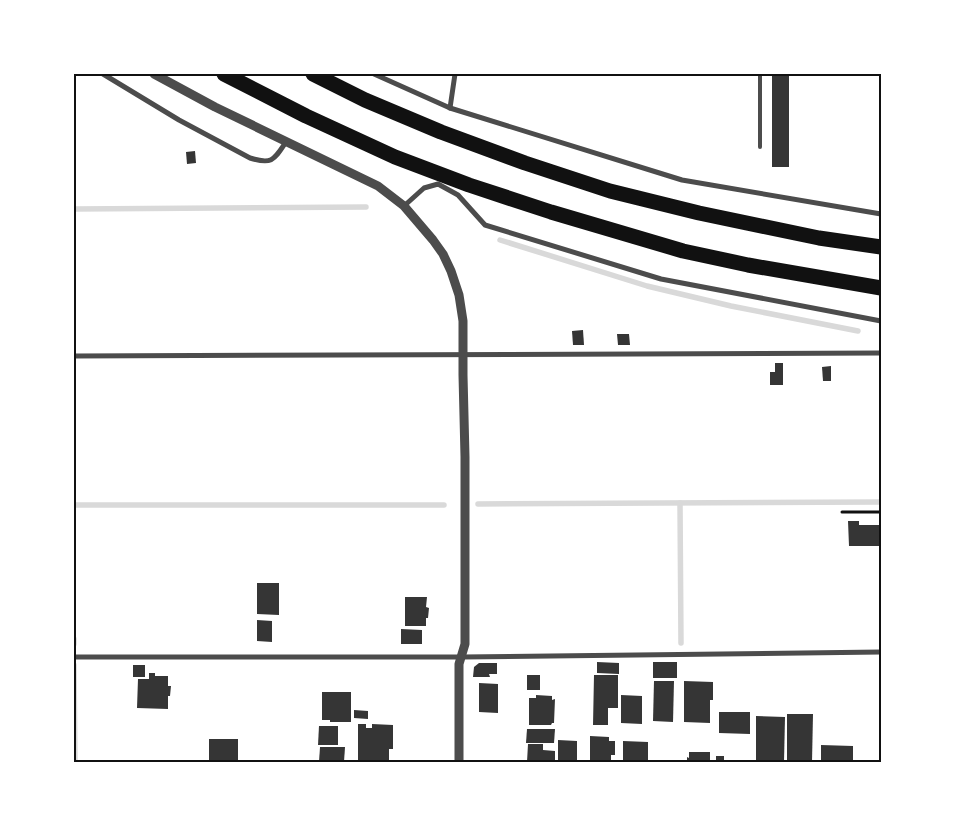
<svg xmlns="http://www.w3.org/2000/svg" width="955" height="836" viewBox="0 0 955 836" font-family="'Exo 2',sans-serif">
  <style>
    .lines { fill: none; stroke-linecap: round; stroke-linejoin: round }
    .stream { stroke: #d9d9d9; stroke-width: 5.5 }
    .building { fill: #353535 }
    .path { stroke: #111; stroke-width: 3 }
    .service { stroke: #4c4c4c; stroke-width: 4 }
    .minor { stroke: #4c4c4c; stroke-width: 5 }
    .tertiary { stroke: #4c4c4c; stroke-width: 9 }
    .motorway { stroke: #111; stroke-width: 15 }
    .neatline { fill: none; stroke: #111; stroke-width: 2 }
  </style>
  <rect width="100%" height="100%" fill="#fff"/>
  <g class="lines">
    <g class="stream">
      <polyline points="74,209 366,207"/>
      <polyline points="500,240 647,286 731,306 858,331"/>
      <polyline points="680,503 681,643"/>
      <polyline points="478,504 881,502"/>
      <polyline points="74,505 444,505"/>
      <polyline points="74,639 74,644"/>
      <polyline points="74,665 75,762"/>
    </g>
  </g>
  <g class="building">
    <rect x="772" y="74" width="17" height="93"/>
    <polygon points="195,151 196,163 187,164 186,152"/>
    <polygon points="583,330 584,345 573,345 572,331"/>
    <polygon points="617,334 629,334 630,345 618,345"/>
    <polygon points="775,363 783,363 783,385 770,385 770,372 775,372"/>
    <polygon points="831,366 831,381 823,381 822,367"/>
    <polygon points="848,521 859,521 859,525 881,525 881,546 849,546"/>
    <polygon points="257,583 279,583 279,615 257,614"/>
    <polygon points="405,597 427,597 426,607 429,608 428,618 426,618 426,626 405,626"/>
    <polygon points="257,620 272,621 272,642 257,641"/>
    <polygon points="401,629 422,630 422,644 401,644"/>
    <polygon points="597,662 619,663 619,674 597,673"/>
    <rect x="653" y="662" width="24" height="16"/>
    <polygon points="479,663 497,663 497,674 489,674 490,677 473,677 474,667"/>
    <rect x="133" y="665" width="12" height="12"/>
    <polygon points="149,673 155,673 155,676 168,676 168,686 171,686 170,696 168,696 168,709 137,708 138,679 149,679"/>
    <rect x="527" y="675" width="13" height="15"/>
    <polygon points="594,675 618,675 618,708 608,708 608,725 593,725"/>
    <polygon points="654,681 674,681 673,722 653,721"/>
    <polygon points="684,681 713,682 713,700 710,700 710,723 684,722"/>
    <polygon points="479,683 498,684 498,713 479,712"/>
    <polygon points="322,692 351,692 351,722 330,722 330,720 322,720"/>
    <polygon points="536,695 552,696 552,700 555,699 554,723 552,723 551,725 529,725 529,698 536,698"/>
    <polygon points="621,695 642,696 642,724 621,723"/>
    <polygon points="354,710 368,711 368,719 354,718"/>
    <polygon points="719,712 750,712 750,734 719,733"/>
    <polygon points="787,714 813,714 812,762 787,762"/>
    <polygon points="756,716 785,717 784,762 756,762"/>
    <polygon points="358,724 366,724 366,728 372,728 372,724 393,725 393,749 389,749 389,762 358,762"/>
    <polygon points="319,726 338,726 338,745 318,745"/>
    <polygon points="527,729 555,729 554,743 526,743"/>
    <polygon points="590,736 609,737 609,741 615,741 615,755 611,755 611,762 590,762"/>
    <rect x="209" y="739" width="29" height="23"/>
    <polygon points="558,740 577,741 577,762 558,762"/>
    <polygon points="623,741 648,742 648,762 623,762"/>
    <polygon points="528,744 543,744 543,750 555,751 555,762 527,762"/>
    <polygon points="821,745 853,746 853,762 821,762"/>
    <polygon points="320,747 345,747 344,762 319,762"/>
    <polygon points="689,752 710,752 710,762 687,762 687,757 689,758"/>
    <polygon points="716,756 724,756 724,760 740,760 740,762 716,762"/>
  </g>
  <g class="lines">
    <polyline class="path" points="842,512 881,512"/>
    <polyline class="service" points="760,147 760,74"/>
    <g class="minor">
      <path d="M103 74 179 120 250 158C272 165 274 160 286 142"/>
      <polyline points="374,74 450,108 682,180 881,214"/>
      <polyline points="450,108 455,74"/>
      <polyline points="404,206 424,188 438,184 458,195 485,225 661,279 881,321"/>
      <polyline points="74,356 881,353"/>
      <polyline points="74,657 462,657 881,652"/>
    </g>
    <polyline class="tertiary" points="154,74 215,107 378,186 404,206 433,240 443,254 451,271 459,295 463,321 463,375 465,457 465,644 459,664 459,762"/>
    <g class="motorway">
      <polyline points="224,74 306,116 395,157 469,185 551,212 683,251 748,265 881,288"/>
      <polyline points="313,74 365,100 441,132 525,163 610,191 699,213 819,238 881,247"/>
    </g>
  </g>
  <rect width="955" height="836" fill="none" stroke="#ffffff" stroke-width="150"/>
  <rect x="75" y="75" width="805" height="686" class="neatline"/>
</svg>
